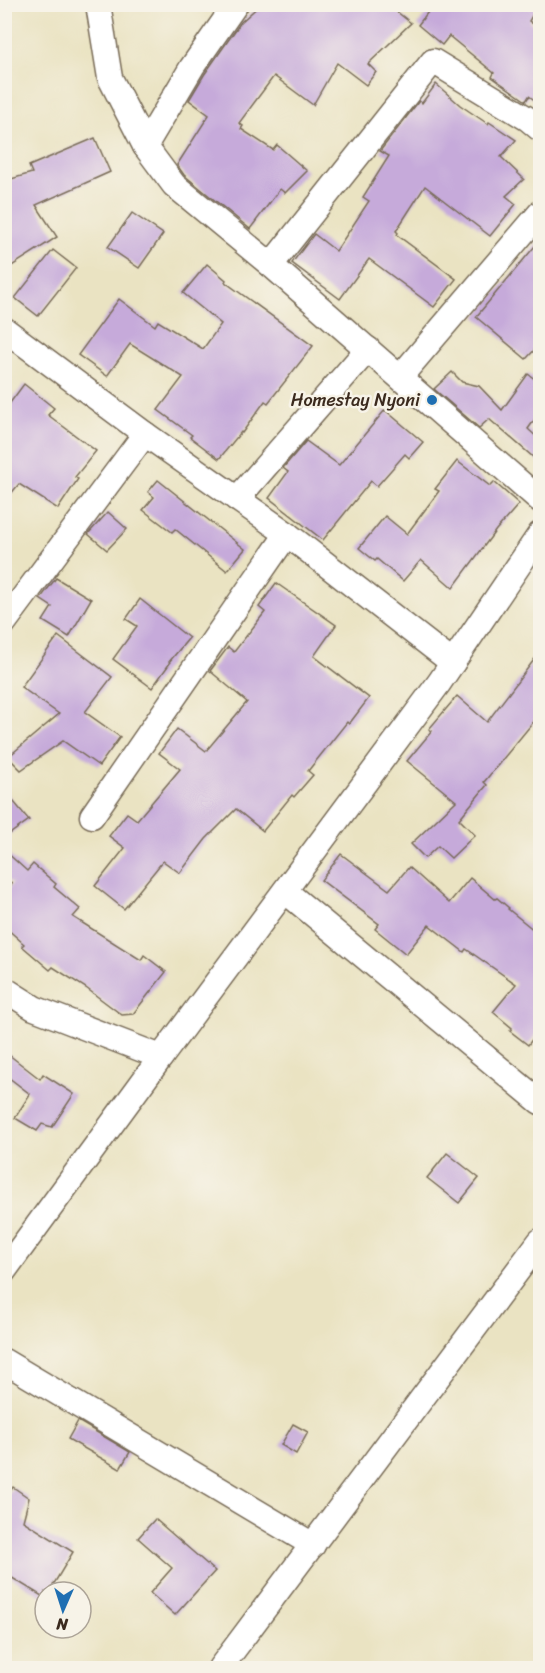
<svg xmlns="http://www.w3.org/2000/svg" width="545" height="1673" viewBox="0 0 545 1673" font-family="Sriracha,sans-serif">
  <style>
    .building { fill: #c6aada }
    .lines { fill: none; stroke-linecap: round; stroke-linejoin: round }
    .street-casing { stroke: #786b57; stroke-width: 27 }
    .street { stroke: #fff; stroke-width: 24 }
    .poi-dot { fill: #1f6fb2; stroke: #f7f3e8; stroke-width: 2 }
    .labels { text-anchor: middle; stroke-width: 5; stroke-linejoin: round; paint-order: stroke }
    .poi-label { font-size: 18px; fill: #3b2a1e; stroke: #f7f3e8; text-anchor: end }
  </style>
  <rect width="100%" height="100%" fill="#f7f3e8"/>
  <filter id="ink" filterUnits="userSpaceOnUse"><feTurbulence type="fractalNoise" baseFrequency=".0167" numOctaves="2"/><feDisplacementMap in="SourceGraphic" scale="12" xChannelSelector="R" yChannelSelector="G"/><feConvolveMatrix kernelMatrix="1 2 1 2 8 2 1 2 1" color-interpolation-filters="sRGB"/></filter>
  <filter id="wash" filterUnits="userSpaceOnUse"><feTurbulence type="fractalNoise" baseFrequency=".008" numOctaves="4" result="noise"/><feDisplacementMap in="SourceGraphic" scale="24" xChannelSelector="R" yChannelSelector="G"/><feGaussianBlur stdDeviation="1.35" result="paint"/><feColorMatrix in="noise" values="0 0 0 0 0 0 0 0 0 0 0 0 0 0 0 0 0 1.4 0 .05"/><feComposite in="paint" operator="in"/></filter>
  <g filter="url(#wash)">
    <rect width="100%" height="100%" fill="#eae3c2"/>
    <g id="blocks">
      <g class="building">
        <polygon points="261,4 387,4 411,23 368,64 376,72 366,85 337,63 313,105 274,76 239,123 243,126 241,129 273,150 277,145 307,171 285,193 280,189 250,229 184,175 177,165 209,115 189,100 204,75 241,22"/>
        <polygon points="434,4 539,4 529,21 540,29 540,104 529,96 526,101 492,77 494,73 449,36 442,45 418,25"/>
        <polygon points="436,84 460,105 488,124 489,122 516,140 501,157 524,179 506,196 516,204 490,236 425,186 396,231 398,233 397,235 456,279 434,307 369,259 340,299 292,263 314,234 336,251 369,201 363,197 389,156 380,151 419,101 422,103"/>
        <polygon points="95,138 110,172 36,205 57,237 4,271 4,181 32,173 29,166"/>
        <polygon points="132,213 163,234 139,268 108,247"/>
        <polygon points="540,240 540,344 526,359 476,317"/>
        <polygon points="53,250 76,268 38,316 15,298"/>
        <polygon points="207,264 226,280 225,282 313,346 268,403 265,401 242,433 241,432 219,459 190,437 192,435 158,410 183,377 130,344 107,376 78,355 119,299 155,326 158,321 203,349 221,324 183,293"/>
        <polygon points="452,372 462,382 479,386 502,410 528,374 540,383 540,412 528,429 540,440 540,463 489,419 479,428 434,389"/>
        <polygon points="24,384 54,408 48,415 96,451 75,477 78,479 58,509 19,484 4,502 4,411"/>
        <polygon points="385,410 423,442 409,458 405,454 377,486 371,481 323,540 269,498 288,472 283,468 306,441 339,465"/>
        <polygon points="457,461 490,486 494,482 519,504 496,530 453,588 421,560 403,581 377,559 375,561 359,548 385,516 407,534 439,491 435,489"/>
        <polygon points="158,480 245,549 227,571 175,529 172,532 143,510 154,497 148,492"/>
        <polygon points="108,512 127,529 107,550 88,534"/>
        <polygon points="56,578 91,599 69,637 43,621 52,607 40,599"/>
        <polygon points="276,583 336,625 314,656 369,698 349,724 347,722 308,771 313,775 294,797 292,795 263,831 236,809 206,839 180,873 163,861 124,909 95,886 125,848 109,836 127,813 137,820 180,769 159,753 177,729 206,751 247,702 210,671 228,647 234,652 265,612 259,607"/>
        <polygon points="140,599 189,638 169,662 170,663 152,688 113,659 137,626 126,619"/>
        <polygon points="58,636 112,677 85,712 120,737 99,766 63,741 21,770 8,757 59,714 21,687"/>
        <polygon points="540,652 540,714 484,782 487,785 459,819 475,835 451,858 438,846 425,858 411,844 456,801 407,761 432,731 429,729 457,696 487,722"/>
        <polygon points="4,790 29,820 4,838"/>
        <polygon points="4,850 27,871 33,864 56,884 54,887 80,909 73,917 141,960 144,955 166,972 133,1014 122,1015 86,988 53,967 50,970 22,946 24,944 4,926 4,896 12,883 4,878"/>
        <polygon points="341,854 389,890 409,867 449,903 470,878 495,899 497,898 509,908 508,909 540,935 540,1029 528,1045 510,1031 512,1028 493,1012 516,984 466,949 464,952 429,925 406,954 375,929 379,924 321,880"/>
        <polygon points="4,1051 40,1079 43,1074 74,1094 52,1127 42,1124 37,1131 15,1118 30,1094 4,1074"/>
        <polygon points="447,1153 479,1178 459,1203 427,1178"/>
        <polygon points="78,1421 130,1452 120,1469 68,1439"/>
        <polygon points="293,1424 308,1432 296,1454 281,1445"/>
        <polygon points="13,1487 29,1498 23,1521 73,1552 49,1592 45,1592 45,1598 4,1573 4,1500"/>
        <polygon points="155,1519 215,1571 175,1615 150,1593 172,1568 138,1538"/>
      </g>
    </g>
  </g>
  <g filter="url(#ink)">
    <use href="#blocks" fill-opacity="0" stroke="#786b57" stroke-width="1.5"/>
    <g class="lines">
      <g class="street-casing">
        <g id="street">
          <polyline points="98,4 110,78 145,146 174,185 271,265 540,500"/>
          <polyline points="145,146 192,67 236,4"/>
          <polyline points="271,265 433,61 528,119 540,129"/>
          <polyline points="4,329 145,434 287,534 453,663"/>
          <polyline points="400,377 540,213"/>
          <polyline points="237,499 368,349"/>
          <polyline points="4,623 145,434"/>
          <polyline points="92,816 287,534"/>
          <polyline points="285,891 540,1102"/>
          <polyline points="4,989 34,1008 161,1057 439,683 540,534"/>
          <polyline points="4,1271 161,1057"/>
          <polyline points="4,1361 313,1545"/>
          <polyline points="220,1668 540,1241"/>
        </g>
      </g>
      <use href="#street" class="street"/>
    </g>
  </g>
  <circle class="poi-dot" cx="432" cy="400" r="6"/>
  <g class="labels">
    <g class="poi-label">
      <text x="420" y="406">Homestay Nyoni</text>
    </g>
  </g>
  <rect width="545" height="1673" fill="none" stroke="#f7f3e8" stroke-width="24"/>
  <g transform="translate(63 1610) rotate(183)"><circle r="28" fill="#f7f3e8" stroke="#aca397" stroke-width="1.5"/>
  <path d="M0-4.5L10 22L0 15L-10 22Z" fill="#1f6fb2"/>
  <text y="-9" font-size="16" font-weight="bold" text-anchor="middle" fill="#3b2a1e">N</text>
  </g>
</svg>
